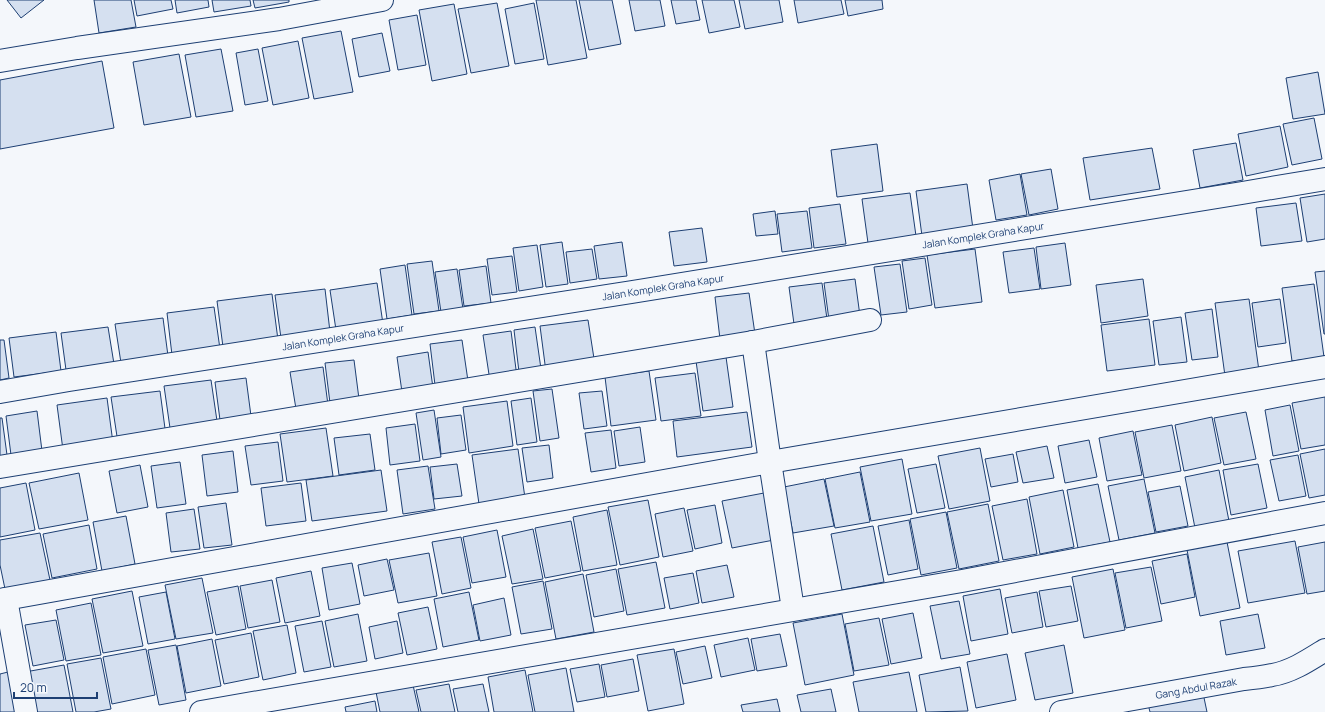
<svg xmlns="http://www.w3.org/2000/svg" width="1325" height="712" viewBox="0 0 1325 712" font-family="Manrope,sans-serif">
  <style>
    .building { fill: #d5e0f0; stroke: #1d3f73 }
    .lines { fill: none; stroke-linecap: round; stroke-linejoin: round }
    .minor-casing { stroke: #1d3f73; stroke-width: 24 }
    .minor { stroke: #f4f7fb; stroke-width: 22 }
    .labels { text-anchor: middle; stroke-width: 3; stroke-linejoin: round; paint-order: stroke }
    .street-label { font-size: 10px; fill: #1d3f73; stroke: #f4f7fb }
  </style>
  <rect width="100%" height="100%" fill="#f4f7fb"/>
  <g class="building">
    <polygon points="7,0 44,0 21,18"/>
    <polygon points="94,0 131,0 136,27 99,33"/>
    <polygon points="134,0 171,0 173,9 137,16"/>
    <polygon points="175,0 208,0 209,7 177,13"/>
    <polygon points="212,0 250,0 251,6 214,12"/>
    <polygon points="253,0 289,0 289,2 255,8"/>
    <polygon points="536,0 576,0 587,58 548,65"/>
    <polygon points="579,0 612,0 621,44 589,50"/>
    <polygon points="629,0 660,0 665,26 635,31"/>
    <polygon points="671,0 696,0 700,20 676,24"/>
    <polygon points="702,0 734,0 740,27 709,33"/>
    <polygon points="739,0 779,0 783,22 745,29"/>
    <polygon points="794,0 841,0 844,14 798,23"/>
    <polygon points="845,0 882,0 883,9 848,16"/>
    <polygon points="497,3 509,66 471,73 458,9"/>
    <polygon points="534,3 544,59 515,64 505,9"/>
    <polygon points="454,4 467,74 432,81 419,10"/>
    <polygon points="417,15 426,65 398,70 389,20"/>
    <polygon points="341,31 353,92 314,99 302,38"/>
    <polygon points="382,33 390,71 359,77 352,39"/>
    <polygon points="298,41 309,98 273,105 262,48"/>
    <polygon points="221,49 233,111 196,117 185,55"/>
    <polygon points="258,49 268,101 245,105 236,53"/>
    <polygon points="179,54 191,117 144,125 133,62"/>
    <polygon points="102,61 114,128 0,149 0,80"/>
    <polygon points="1318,72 1325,114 1293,119 1286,78"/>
    <polygon points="1314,118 1322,159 1292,165 1283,124"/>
    <polygon points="1280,126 1288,167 1246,176 1238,134"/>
    <polygon points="1236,143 1243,180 1200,188 1193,150"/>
    <polygon points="877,144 883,191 837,197 831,150"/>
    <polygon points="1152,148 1160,189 1090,200 1083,158"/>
    <polygon points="1051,169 1058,209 1029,215 1021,174"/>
    <polygon points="1020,174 1027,215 996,220 989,180"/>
    <polygon points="967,184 973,229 922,236 916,191"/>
    <polygon points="910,193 916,236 868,243 862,199"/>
    <polygon points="1325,194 1325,239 1307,242 1300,198"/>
    <polygon points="1296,203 1302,241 1261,246 1256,208"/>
    <polygon points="840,204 846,244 814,248 809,208"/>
    <polygon points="775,211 778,234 756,236 753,214"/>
    <polygon points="807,211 812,248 782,252 777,214"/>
    <polygon points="702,228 707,262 674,266 669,232"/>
    <polygon points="562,242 568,284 546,287 540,245"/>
    <polygon points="622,242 627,276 599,279 594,246"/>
    <polygon points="1065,243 1071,285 1041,289 1036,247"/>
    <polygon points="537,245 543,287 519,291 513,248"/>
    <polygon points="1034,248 1040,289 1009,293 1003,252"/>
    <polygon points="592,249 597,279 570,283 566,252"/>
    <polygon points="975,249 982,302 935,308 927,255"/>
    <polygon points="512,256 517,292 492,295 487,259"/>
    <polygon points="925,258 932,305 909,309 902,261"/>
    <polygon points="432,261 439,311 414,314 407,264"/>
    <polygon points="900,264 907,312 881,315 874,267"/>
    <polygon points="405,265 412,315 387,319 380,269"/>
    <polygon points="486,266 491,303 464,306 459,270"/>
    <polygon points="457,269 463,309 441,312 435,272"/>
    <polygon points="1325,271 1325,334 1324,334 1315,272"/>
    <polygon points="855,279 860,316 829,320 824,283"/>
    <polygon points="1143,279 1148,316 1101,323 1096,285"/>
    <polygon points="377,283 383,324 336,330 330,290"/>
    <polygon points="822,283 827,319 794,324 789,287"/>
    <polygon points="1314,284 1324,357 1292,361 1282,288"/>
    <polygon points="325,289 330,332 281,338 275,295"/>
    <polygon points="749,293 755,334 720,339 715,297"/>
    <polygon points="272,294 278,340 223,347 217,301"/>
    <polygon points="1249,299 1259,371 1225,376 1215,303"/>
    <polygon points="1280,299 1286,343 1258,347 1252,303"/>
    <polygon points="214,307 220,349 172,355 167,313"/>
    <polygon points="1212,309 1218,357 1192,360 1185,313"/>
    <polygon points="1181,317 1187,362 1159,365 1153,321"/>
    <polygon points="163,318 168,356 121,363 115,324"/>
    <polygon points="1149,319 1155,365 1107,371 1101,325"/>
    <polygon points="588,320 595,365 546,372 540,326"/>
    <polygon points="108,327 114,364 66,370 61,333"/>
    <polygon points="535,327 541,369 519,372 514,330"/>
    <polygon points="511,331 517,377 490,381 483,335"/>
    <polygon points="56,332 61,371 14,377 9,338"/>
    <polygon points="0,340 4,340 9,378 0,380"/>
    <polygon points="462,340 468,381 435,385 430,344"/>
    <polygon points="428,352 433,388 402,392 397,357"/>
    <polygon points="726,357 733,407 703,411 696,361"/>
    <polygon points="354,360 359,399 330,403 325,363"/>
    <polygon points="323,367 328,405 296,409 290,372"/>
    <polygon points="649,371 656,420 611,426 605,377"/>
    <polygon points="695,373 701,416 661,421 655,378"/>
    <polygon points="246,378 251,416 220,420 215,382"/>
    <polygon points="211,380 217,421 170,428 164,386"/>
    <polygon points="552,389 559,438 540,441 533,391"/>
    <polygon points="160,391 166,436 118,443 111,397"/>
    <polygon points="602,391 607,426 584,429 579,393"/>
    <polygon points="1325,397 1325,445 1301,449 1292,403"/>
    <polygon points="107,398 113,443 63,450 57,405"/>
    <polygon points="531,398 537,442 517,445 511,401"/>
    <polygon points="507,401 513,446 469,453 463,407"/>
    <polygon points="1290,405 1299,451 1273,456 1265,410"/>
    <polygon points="434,410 441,457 423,460 416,413"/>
    <polygon points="37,411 42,451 11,455 6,416"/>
    <polygon points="747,412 752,447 677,457 673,421"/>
    <polygon points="1246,412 1256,459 1224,465 1214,418"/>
    <polygon points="461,415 466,450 441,454 437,418"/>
    <polygon points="1212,417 1221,463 1184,471 1175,425"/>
    <polygon points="0,418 2,418 7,455 0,456"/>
    <polygon points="415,424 420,461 390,465 386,428"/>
    <polygon points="1172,425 1181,471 1144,478 1135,432"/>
    <polygon points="640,427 645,462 619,466 614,431"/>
    <polygon points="326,428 333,476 287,482 280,434"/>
    <polygon points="611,430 616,468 591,472 585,433"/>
    <polygon points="1133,431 1142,475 1107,481 1099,438"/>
    <polygon points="370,434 375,470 339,475 334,438"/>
    <polygon points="1089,440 1097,477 1065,483 1058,446"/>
    <polygon points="278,442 283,481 251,485 245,446"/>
    <polygon points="549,445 553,478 527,482 522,448"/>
    <polygon points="1047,446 1054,478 1023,483 1016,452"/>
    <polygon points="980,448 990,501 949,509 938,456"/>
    <polygon points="518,449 525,498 479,504 472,455"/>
    <polygon points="1325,449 1325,495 1309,498 1300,454"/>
    <polygon points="233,451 238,492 207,496 202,455"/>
    <polygon points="1013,454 1018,482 991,487 985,459"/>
    <polygon points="1298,455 1306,496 1279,501 1270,460"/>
    <polygon points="902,459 912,514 871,521 860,467"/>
    <polygon points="180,462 186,504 157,508 151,466"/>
    <polygon points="457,464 462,496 434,499 430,467"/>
    <polygon points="936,464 945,508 917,513 908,469"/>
    <polygon points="1258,464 1267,508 1231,515 1223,470"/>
    <polygon points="140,465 148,507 117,513 109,471"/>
    <polygon points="428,466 435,509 403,514 397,470"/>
    <polygon points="381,470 387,511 312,521 306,480"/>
    <polygon points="1219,470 1229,521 1195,528 1185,477"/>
    <polygon points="860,472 870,522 835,528 825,479"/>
    <polygon points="79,473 88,520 39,529 29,483"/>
    <polygon points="824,479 834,526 793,533 784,487"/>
    <polygon points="1144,479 1155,533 1119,540 1108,486"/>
    <polygon points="26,483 35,530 0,537 0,488"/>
    <polygon points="301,483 306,521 266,526 261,488"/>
    <polygon points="1098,484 1110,542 1078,548 1067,490"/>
    <polygon points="1180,486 1188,526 1156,532 1148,492"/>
    <polygon points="1063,490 1074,547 1040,554 1029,497"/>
    <polygon points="764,493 774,540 732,548 722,501"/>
    <polygon points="1027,499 1037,554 1003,560 992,506"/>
    <polygon points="648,500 659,557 620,565 608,507"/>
    <polygon points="226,503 232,545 204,548 198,507"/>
    <polygon points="988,504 999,561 959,569 947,512"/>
    <polygon points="715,505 722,543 695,549 687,510"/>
    <polygon points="684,508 693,551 663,557 655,514"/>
    <polygon points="194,509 200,549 171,552 166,513"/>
    <polygon points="607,510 617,565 583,571 573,517"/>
    <polygon points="946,512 957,568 921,575 910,519"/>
    <polygon points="126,516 135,564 102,571 93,522"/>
    <polygon points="909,520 918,569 888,575 878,526"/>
    <polygon points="571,521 581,571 545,578 535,528"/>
    <polygon points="89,525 97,569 52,578 43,534"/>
    <polygon points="873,526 884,582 842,590 831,534"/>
    <polygon points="533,529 543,579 512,584 502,536"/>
    <polygon points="497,530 506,577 472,583 463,537"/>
    <polygon points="40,533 50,580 5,589 0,565 0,540"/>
    <polygon points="461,537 471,588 442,594 432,542"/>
    <polygon points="1295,541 1305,593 1248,603 1238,551"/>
    <polygon points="1227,542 1240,608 1200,616 1187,550"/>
    <polygon points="1325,542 1325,591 1307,594 1298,547"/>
    <polygon points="429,553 437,596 398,603 389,560"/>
    <polygon points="1187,554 1195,597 1161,604 1152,561"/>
    <polygon points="387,559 394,590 364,596 358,565"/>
    <polygon points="656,562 665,608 627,615 618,569"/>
    <polygon points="352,563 360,604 329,610 322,568"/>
    <polygon points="727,565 734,597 702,603 696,571"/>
    <polygon points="1151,567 1162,621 1126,628 1115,573"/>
    <polygon points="616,569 624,611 594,617 586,575"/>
    <polygon points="1113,569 1125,630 1084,638 1072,577"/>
    <polygon points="311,571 320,616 285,623 276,578"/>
    <polygon points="693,573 699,603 670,609 664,578"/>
    <polygon points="583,574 594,632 556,639 545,582"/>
    <polygon points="202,578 213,633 176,639 165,585"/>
    <polygon points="272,580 280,622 248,628 240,586"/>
    <polygon points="543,581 552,629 521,634 512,587"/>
    <polygon points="238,586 246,629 216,635 207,592"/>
    <polygon points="1071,586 1078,621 1046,627 1039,591"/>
    <polygon points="1000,589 1008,634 971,641 963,596"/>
    <polygon points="132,591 143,646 103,653 92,599"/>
    <polygon points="166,592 175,639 148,644 139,597"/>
    <polygon points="469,592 479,640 443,647 434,599"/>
    <polygon points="1037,592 1043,627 1012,633 1005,598"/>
    <polygon points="504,598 511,635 480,641 473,605"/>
    <polygon points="959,601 970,654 941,659 930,606"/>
    <polygon points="91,603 101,655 66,661 56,610"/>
    <polygon points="428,607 437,649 407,655 398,613"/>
    <polygon points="913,613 922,658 891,664 882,619"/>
    <polygon points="358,614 367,661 334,667 325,621"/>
    <polygon points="842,614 854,675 805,685 793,623"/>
    <polygon points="1258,614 1265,648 1226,655 1220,621"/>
    <polygon points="879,618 889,665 854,671 845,624"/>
    <polygon points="56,620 64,660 33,666 25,625"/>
    <polygon points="322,621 331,667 304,672 295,626"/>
    <polygon points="397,621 403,653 375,659 369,627"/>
    <polygon points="287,625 296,673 263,680 253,631"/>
    <polygon points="251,633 259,677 224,684 215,640"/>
    <polygon points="780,634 787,666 757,671 751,639"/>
    <polygon points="748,638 755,670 721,677 714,645"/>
    <polygon points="212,639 221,686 186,693 177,646"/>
    <polygon points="176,645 186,700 159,705 148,650"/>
    <polygon points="1064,645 1073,693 1035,700 1025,653"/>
    <polygon points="705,646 712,678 683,684 676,652"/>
    <polygon points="146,649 155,695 112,704 103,657"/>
    <polygon points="674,649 684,704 648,711 637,655"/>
    <polygon points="1007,654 1016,700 976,708 967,662"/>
    <polygon points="101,658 111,709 94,712 76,712 67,664"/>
    <polygon points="633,659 639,691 607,697 601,665"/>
    <polygon points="599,664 605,697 577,702 570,669"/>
    <polygon points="64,665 73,712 33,712 25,672"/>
    <polygon points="960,667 968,711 926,712 919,675"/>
    <polygon points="566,668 574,712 535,712 528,675"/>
    <polygon points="525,670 533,712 494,712 488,677"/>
    <polygon points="8,672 16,712 0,712 0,674"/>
    <polygon points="909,672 917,712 859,712 853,682"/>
    <polygon points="449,684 455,712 421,712 416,690"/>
    <polygon points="483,684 489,712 458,712 453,689"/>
    <polygon points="413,685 419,712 380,712 376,692"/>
    <polygon points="831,689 836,712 801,712 797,695"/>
    <polygon points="1203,693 1207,712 1150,712 1148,704"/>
    <polygon points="777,699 780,712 743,712 741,705"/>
    <polygon points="375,701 377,712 346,712 345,707"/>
  </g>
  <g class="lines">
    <g class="minor-casing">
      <g id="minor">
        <polyline points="0,61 77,48 279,19 382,0"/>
        <polyline points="753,342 770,462 793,609"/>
        <polyline points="0,392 69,380 632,292 1242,193 1325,179"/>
        <polyline points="0,467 753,342 870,320"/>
        <polyline points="6,599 26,712"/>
        <polyline points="0,600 770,462 1325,367"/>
        <polyline points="201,712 962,581 1325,513"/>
        <path d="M1061 712 1244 679C1254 678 1263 677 1272 675 1291 672 1309 660 1325 650"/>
      </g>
    </g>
    <use href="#minor" class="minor"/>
  </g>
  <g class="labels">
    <g class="street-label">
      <text transform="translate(983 235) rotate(-9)" y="4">Jalan Komplek Graha Kapur</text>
      <text transform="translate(663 287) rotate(-9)" y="4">Jalan Komplek Graha Kapur</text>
      <text transform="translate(343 337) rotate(-9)" y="4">Jalan Komplek Graha Kapur</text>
      <text transform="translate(1196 688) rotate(-10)" y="4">Gang Abdul Razak</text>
    </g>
  </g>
  <path d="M14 692v6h83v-6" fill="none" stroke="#1d3f73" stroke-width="2"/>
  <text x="20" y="692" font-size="12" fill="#1d3f73" stroke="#f4f7fb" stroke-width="3" paint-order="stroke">20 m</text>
</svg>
